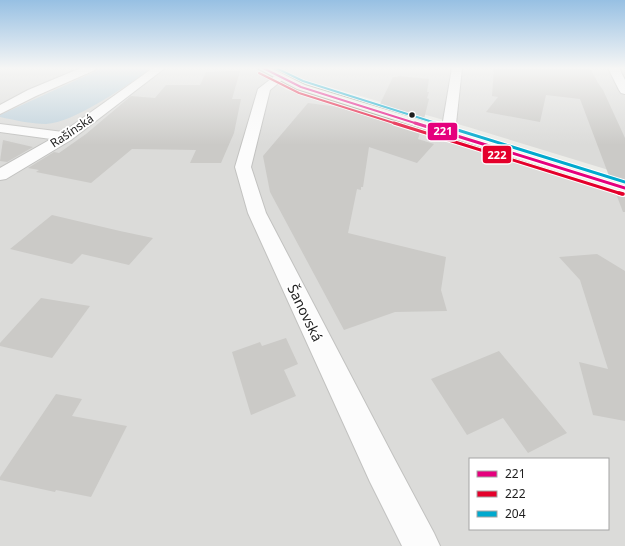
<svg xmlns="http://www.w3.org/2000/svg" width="625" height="546" viewBox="0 0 625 546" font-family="'Noto Sans',sans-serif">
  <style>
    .residential { fill: #dbdbd9; fill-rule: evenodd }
    .water { fill: #bed1db }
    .building { fill: #cbcac7 }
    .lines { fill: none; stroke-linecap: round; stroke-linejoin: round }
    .street-casing { stroke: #c2c2c0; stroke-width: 2 }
    .secondary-casing { stroke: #909482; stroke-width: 2 }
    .street { fill: #fcfcfc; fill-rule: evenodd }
    .secondary { fill: #f1f3eb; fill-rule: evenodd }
    .bus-1-far1-casing { stroke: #fff; stroke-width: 3.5 }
    .bus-1-casing { stroke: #fff; stroke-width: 5 }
    .bus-2-far2-casing { stroke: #fff; stroke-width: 3.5 }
    .bus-2-far1-casing { stroke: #fff; stroke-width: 5 }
    .bus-2-casing { stroke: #fff; stroke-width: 6 }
    .bus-3-far1-casing { stroke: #fff; stroke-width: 3.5 }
    .bus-3-casing { stroke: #fff; stroke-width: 5 }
    .bus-1-far1 { stroke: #e5007d; stroke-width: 2 }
    .bus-1 { stroke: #e5007d; stroke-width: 3 }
    .bus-2-far2 { stroke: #e4002b; stroke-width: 2 }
    .bus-2-far1 { stroke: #e4002b; stroke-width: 3 }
    .bus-2 { stroke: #e4002b; stroke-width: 3.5 }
    .bus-3-far1 { stroke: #00a9ce; stroke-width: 2 }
    .bus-3 { stroke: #00a9ce; stroke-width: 3 }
    .bus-dot { fill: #1e1e1e; stroke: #fff; stroke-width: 1.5 }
    .labels { text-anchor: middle; stroke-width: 3.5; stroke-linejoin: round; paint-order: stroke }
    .far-street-label { font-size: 12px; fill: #1e1e1e; stroke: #fff }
    .street-label { font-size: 14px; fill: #1e1e1e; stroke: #fff }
    .line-badge { stroke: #fff; stroke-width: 1.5 }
    .badge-label { font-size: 11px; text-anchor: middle; font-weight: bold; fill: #fff }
  </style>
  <rect width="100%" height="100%" fill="#ecece8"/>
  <g class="residential">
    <path d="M0 68H250L287 90 625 197V546H0ZM470 459H608V529H470Z"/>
    <polygon points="280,68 625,68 625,175 468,127 319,84 313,84"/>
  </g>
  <path class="water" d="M103 68H148L146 73C120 89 75 122 46 124 31 124 14 120 0 117V115Z"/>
  <g class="building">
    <polygon points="494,68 590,68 598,83 603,90 625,138 625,180 609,176 580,99 546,95 540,122 486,112 498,97 492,96"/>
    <polygon points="240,71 232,99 241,99 234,133 221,163 190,163 196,150 132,149 91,183 36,172 39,170 28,168 54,152 59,153 86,134 131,96 155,98 166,85 200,85 206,72"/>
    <polygon points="398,76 429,79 427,92 429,92 427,98 429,99 424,119 379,106 393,77 397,77"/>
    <polygon points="308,103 354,109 421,130 418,139 434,144 417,163 369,147 363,187 361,187 361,190 357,189 348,233 446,257 441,290 447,311 395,312 344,330 270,192 263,156"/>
    <polygon points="3,140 33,147 7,162 0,161"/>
    <polygon points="615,191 625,194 625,212 623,212"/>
    <polygon points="52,215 120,231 153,238 129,265 82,254 72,264 10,249"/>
    <polygon points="597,254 625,271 625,421 593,415 579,362 608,369 580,280 559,257"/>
    <polygon points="41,298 90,306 52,358 0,346 0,343"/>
    <polygon points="286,338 298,364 284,370 296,396 251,415 232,352 260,342 262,346"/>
    <polygon points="499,351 567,433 528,453 503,418 467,435 431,379"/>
    <polygon points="56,394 82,399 72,416 127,426 91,497 56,490 55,492 0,480 0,477"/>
  </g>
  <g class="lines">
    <g class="street-casing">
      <g id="street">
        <polygon points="81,68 96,68 95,70 36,96 0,114 0,105 28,90"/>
        <polygon points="153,68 165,68 71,140 6,179 0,180 0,168 51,139 0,132 0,124 63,132"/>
        <polygon points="452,68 462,68 455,133 453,136 448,137 443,136 441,133"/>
        <polygon points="608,68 619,68 625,80 625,94 621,93 619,90"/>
        <polygon points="280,74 286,77 270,90 251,167 266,213 394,458 434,533 440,546 402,546 370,482 248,213 235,167 258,89 276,75"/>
      </g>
    </g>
    <g class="secondary-casing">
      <polygon id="secondary" points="257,68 271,68 305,85 625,182 625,193 297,89"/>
    </g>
    <use href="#street" class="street"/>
    <use href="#secondary" class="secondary"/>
    <g class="bus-1-far1-casing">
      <polyline id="bus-1-far1" points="263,68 301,87 418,124"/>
    </g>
    <g class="bus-1-casing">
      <polyline id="bus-1" points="415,123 625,188"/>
    </g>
    <g class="bus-2-far2-casing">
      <polyline id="bus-2-far2" points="259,73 299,93 397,124"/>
    </g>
    <g class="bus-2-far1-casing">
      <polyline id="bus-2-far1" points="394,123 622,194"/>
    </g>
    <g class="bus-2-casing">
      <polyline id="bus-2" points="619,193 623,194"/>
    </g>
    <g class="bus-3-far1-casing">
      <polyline id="bus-3-far1" points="276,68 303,81 439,124"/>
    </g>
    <g class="bus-3-casing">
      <polyline id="bus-3" points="435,123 625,182"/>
    </g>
    <use href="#bus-1-far1" class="bus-1-far1"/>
    <use href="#bus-1" class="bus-1"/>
    <use href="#bus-2-far2" class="bus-2-far2"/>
    <use href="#bus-2-far1" class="bus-2-far1"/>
    <use href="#bus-2" class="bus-2"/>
    <use href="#bus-3-far1" class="bus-3-far1"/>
    <use href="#bus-3" class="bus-3"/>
  </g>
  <linearGradient id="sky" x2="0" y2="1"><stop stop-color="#97c0e3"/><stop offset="0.47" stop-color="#f6f6f5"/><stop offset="1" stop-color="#f6f6f5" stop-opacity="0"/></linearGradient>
  <rect width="625" height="145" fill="url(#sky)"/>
  <circle class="bus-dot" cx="412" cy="115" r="3.5"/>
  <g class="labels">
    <g class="far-street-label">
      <text transform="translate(72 131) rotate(-34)" y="4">Rašínská</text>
    </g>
    <g class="street-label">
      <text transform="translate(305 313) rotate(64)" y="5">Šanovská</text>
    </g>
  </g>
  <g class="line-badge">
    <rect x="427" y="122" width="31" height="19" rx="4" fill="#e5007d"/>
    <rect x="482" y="145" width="30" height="19" rx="4" fill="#e4002b"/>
  </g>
  <g class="badge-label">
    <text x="443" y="135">221</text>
    <text x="497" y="159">222</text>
  </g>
  <rect x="469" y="458" width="140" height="72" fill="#ffffff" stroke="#a5a5a5"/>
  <rect x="477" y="471" width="20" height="6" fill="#e5007d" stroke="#a5a5a5"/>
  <text x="505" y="478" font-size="12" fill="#1e1e1e">221</text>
  <rect x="477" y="491" width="20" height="6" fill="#e4002b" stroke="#a5a5a5"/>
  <text x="505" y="498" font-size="12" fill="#1e1e1e">222</text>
  <rect x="477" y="511" width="20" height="6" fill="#00a9ce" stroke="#a5a5a5"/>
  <text x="505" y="518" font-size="12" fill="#1e1e1e">204</text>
</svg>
